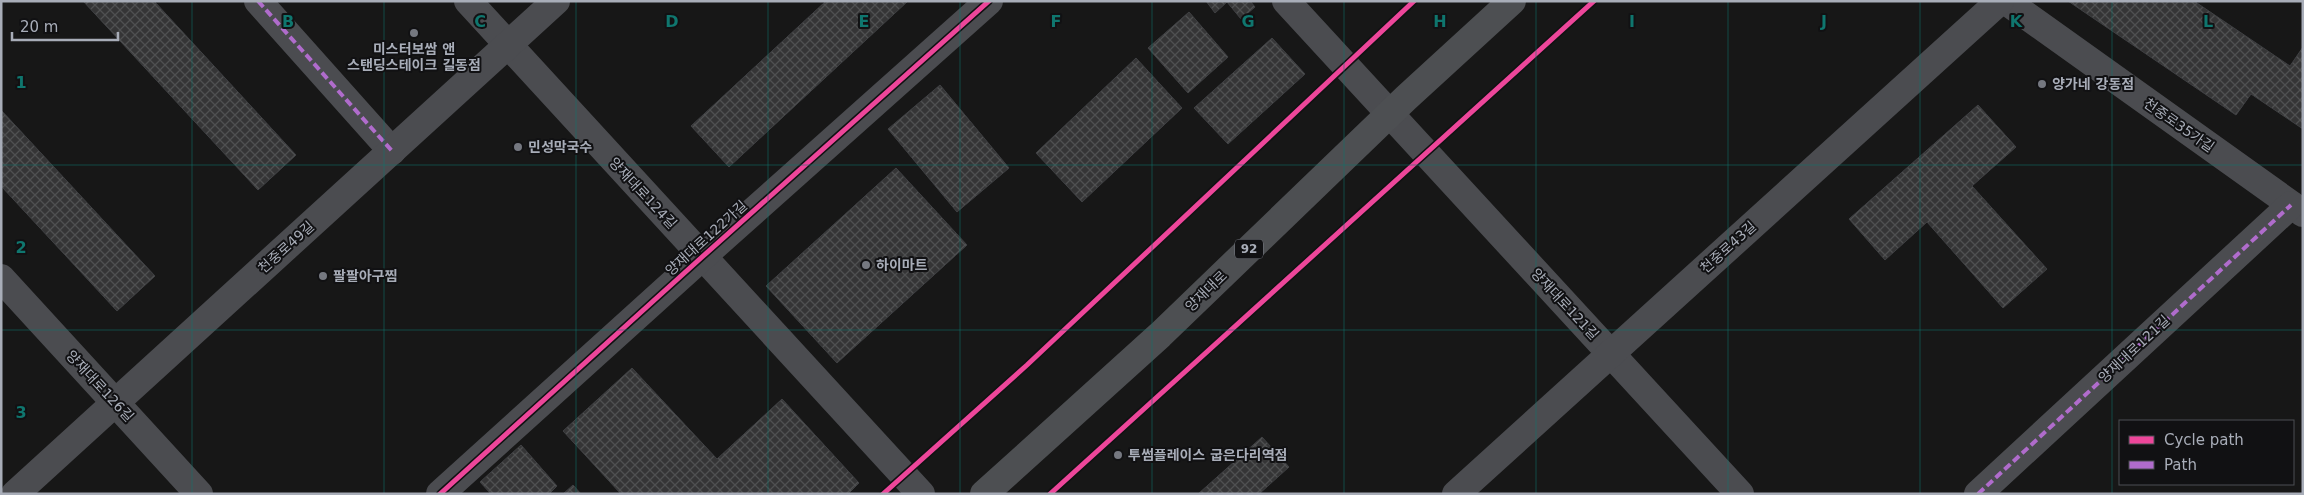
<svg xmlns="http://www.w3.org/2000/svg" width="2304" height="495" viewBox="0 0 2304 495" font-family="'DejaVu Sans','Noto Sans KR',sans-serif">
  <style>
    .building { fill: url(#building-cross-hatch); stroke: #3f4043 }
    .lines { fill: none; stroke-linecap: round; stroke-linejoin: round }
    .minor { stroke: #4b4c50; stroke-width: 28 }
    .primary { stroke: #4d4f52; stroke-width: 28 }
    .quiet { stroke: #b06ccc; stroke-width: 4; stroke-dasharray: 8 4; stroke-linecap: butt }
    .cycleway-casing { stroke: #111113; stroke-width: 8 }
    .cycleway { stroke: #ed469a; stroke-width: 5 }
    .grid { fill: none; stroke: #0f766e; stroke-width: 1; stroke-opacity: 0.55 }
    .poi-dot { fill: #757880; stroke: #111113; stroke-width: 2 }
    .labels { text-anchor: middle; stroke-width: 4; stroke-linejoin: round; paint-order: stroke }
    .shield { fill: #111113; stroke: #7b7e86; stroke-width: 1 }
    .shield-label { font-size: 12px; font-weight: bold; fill: #a8adb8 }
    .poi-label { font-size: 14px; font-weight: bold; fill: #a8adb8; stroke: #111113; text-anchor: start }
    .street-label { font-size: 14px; fill: #a8adb8; stroke: #111113 }
    .grid-label { font-size: 16px; text-anchor: middle; font-weight: bold; fill: #0f766e; stroke: #111113; stroke-width: 4; stroke-linejoin: round; paint-order: stroke }
  </style>
  <defs>
    <pattern id="building-cross-hatch" width="8" height="8" patternUnits="userSpaceOnUse" patternTransform="scale(1.25)"><rect width="8" height="8" fill="#353536"/><path d="M0 0l8 8M0 8l8-8" fill="none" stroke="#4f5051"/></pattern>
  </defs>
  <rect width="100%" height="100%" fill="#171717"/>
  <g class="building">
    <polygon points="83,1 154,1 296,155 258,190"/>
    <polygon points="826,1 908,1 729,167 691,126"/>
    <polygon points="1206,1 1250,1 1255,7 1241,19 1227,2 1215,13"/>
    <polygon points="2068,1 2194,1 2290,66 2303,47 2303,129 2251,94 2236,115"/>
    <polygon points="1189,12 1228,57 1188,93 1148,48"/>
    <polygon points="1272,38 1305,74 1228,144 1194,108"/>
    <polygon points="1136,58 1182,108 1082,202 1036,153"/>
    <polygon points="940,85 1009,168 957,212 888,129"/>
    <polygon points="1978,105 2016,147 1972,186 2047,269 2003,308 1927,222 1885,260 1849,219"/>
    <polygon points="1,110 155,276 117,311 1,186"/>
    <polygon points="896,168 967,245 837,363 766,286"/>
    <polygon points="632,368 717,459 782,399 859,483 848,494 621,494 563,431"/>
    <polygon points="1262,437 1289,467 1259,494 1198,494"/>
    <polygon points="521,445 557,486 549,494 491,494 480,482"/>
    <polygon points="573,485 581,494 563,494"/>
  </g>
  <g class="lines">
    <g class="minor">
      <polyline points="258,1 392,151"/>
      <polyline points="468,1 921,494"/>
      <polyline points="1286,1 1740,494"/>
      <polyline points="2006,1 2303,213"/>
      <polyline points="1,278 199,494"/>
      <polyline points="15,494 556,1"/>
      <polyline points="440,494 702,257 989,1"/>
      <polyline points="1456,494 2000,1"/>
      <polyline points="1978,494 2291,205"/>
    </g>
    <polyline class="primary" points="984,494 1160,335 1406,98 1512,1"/>
    <g class="quiet">
      <polyline points="258,1 392,151"/>
      <polyline points="1978,494 2291,205"/>
    </g>
    <g class="cycleway-casing">
      <g id="cycleway">
        <polyline points="440,494 702,257 989,1"/>
        <polyline points="883,494 1027,365 1414,1"/>
        <polyline points="1050,494 1594,1"/>
      </g>
    </g>
    <use href="#cycleway" class="cycleway"/>
  </g>
  <path class="grid" d="M192 1V494M384 1V494M576 1V494M768 1V494M960 1V494M1152 1V494M1344 1V494M1536 1V494M1728 1V494M1920 1V494M2112 1V494M1 165H2303M1 330H2303"/>
  <g class="poi-dot">
    <circle cx="414" cy="33" r="5"/>
    <circle cx="2042" cy="84" r="5"/>
    <circle cx="518" cy="147" r="5"/>
    <circle cx="866" cy="265" r="5"/>
    <circle cx="323" cy="276" r="5"/>
    <circle cx="1118" cy="455" r="5"/>
  </g>
  <g class="labels">
    <rect class="shield" x="1235" y="239.5" width="28" height="19" rx="4"/>
    <g class="shield-label">
      <text x="1249" y="253">92</text>
    </g>
    <g class="poi-label">
      <text x="414" y="54" text-anchor="middle">미스터보쌈 앤<tspan x="414" dy="16">스탠딩스테이크 길동점</tspan></text>
      <text x="2052" y="89">양가네 강동점</text>
      <text x="528" y="152">민성막국수</text>
      <text x="876" y="270">하이마트</text>
      <text x="333" y="281">팔팔아구찜</text>
      <text x="1128" y="460">투썸플레이스 굽은다리역점</text>
    </g>
    <g class="street-label">
      <text transform="translate(2179 125) rotate(35)" y="5">천중로35가길</text>
      <text transform="translate(643 193) rotate(47)" y="5">양재대로124길</text>
      <text transform="translate(706 238) rotate(-42)" y="5">양재대로122가길</text>
      <text transform="translate(286 247) rotate(-42)" y="5">천중로49길</text>
      <text transform="translate(1728 247) rotate(-42)" y="5">천중로43길</text>
      <text transform="translate(1206 291) rotate(-44)" y="5">양재대로</text>
      <text transform="translate(1565 304) rotate(47)" y="5">양재대로121길</text>
      <text transform="translate(2134 349) rotate(-43)" y="5">양재대로121길</text>
      <text transform="translate(100 386) rotate(47)" y="5">양재대로126길</text>
    </g>
  </g>
  <g class="grid-label">
    <text x="288" y="27">B</text>
    <text x="480" y="27">C</text>
    <text x="672" y="27">D</text>
    <text x="864" y="27">E</text>
    <text x="1056" y="27">F</text>
    <text x="1248" y="27">G</text>
    <text x="1440" y="27">H</text>
    <text x="1632" y="27">I</text>
    <text x="1824" y="27">J</text>
    <text x="2016" y="27">K</text>
    <text x="2208" y="27">L</text>
    <text x="21" y="88">1</text>
    <text x="21" y="253">2</text>
    <text x="21" y="418">3</text>
  </g>
  <rect width="2304" height="495" fill="none" stroke="#a8adb8" stroke-width="5"/>
  <rect x="2119" y="420" width="175" height="65" fill="#111113" stroke="#4d4f55"/>
  <rect x="2129" y="436" width="25" height="8" fill="#ed469a" stroke="#4d4f55"/>
  <text x="2164" y="445" font-size="15" fill="#a8adb8">Cycle path</text>
  <rect x="2129" y="461" width="25" height="8" fill="#b06ccc" stroke="#4d4f55"/>
  <text x="2164" y="470" font-size="15" fill="#a8adb8">Path</text>
  <path d="M12 32v8h106v-8" fill="none" stroke="#a8adb8" stroke-width="2.5"/>
  <text x="20" y="32" font-size="15" fill="#a8adb8" stroke="#111113" stroke-width="4" paint-order="stroke">20 m</text>
</svg>
